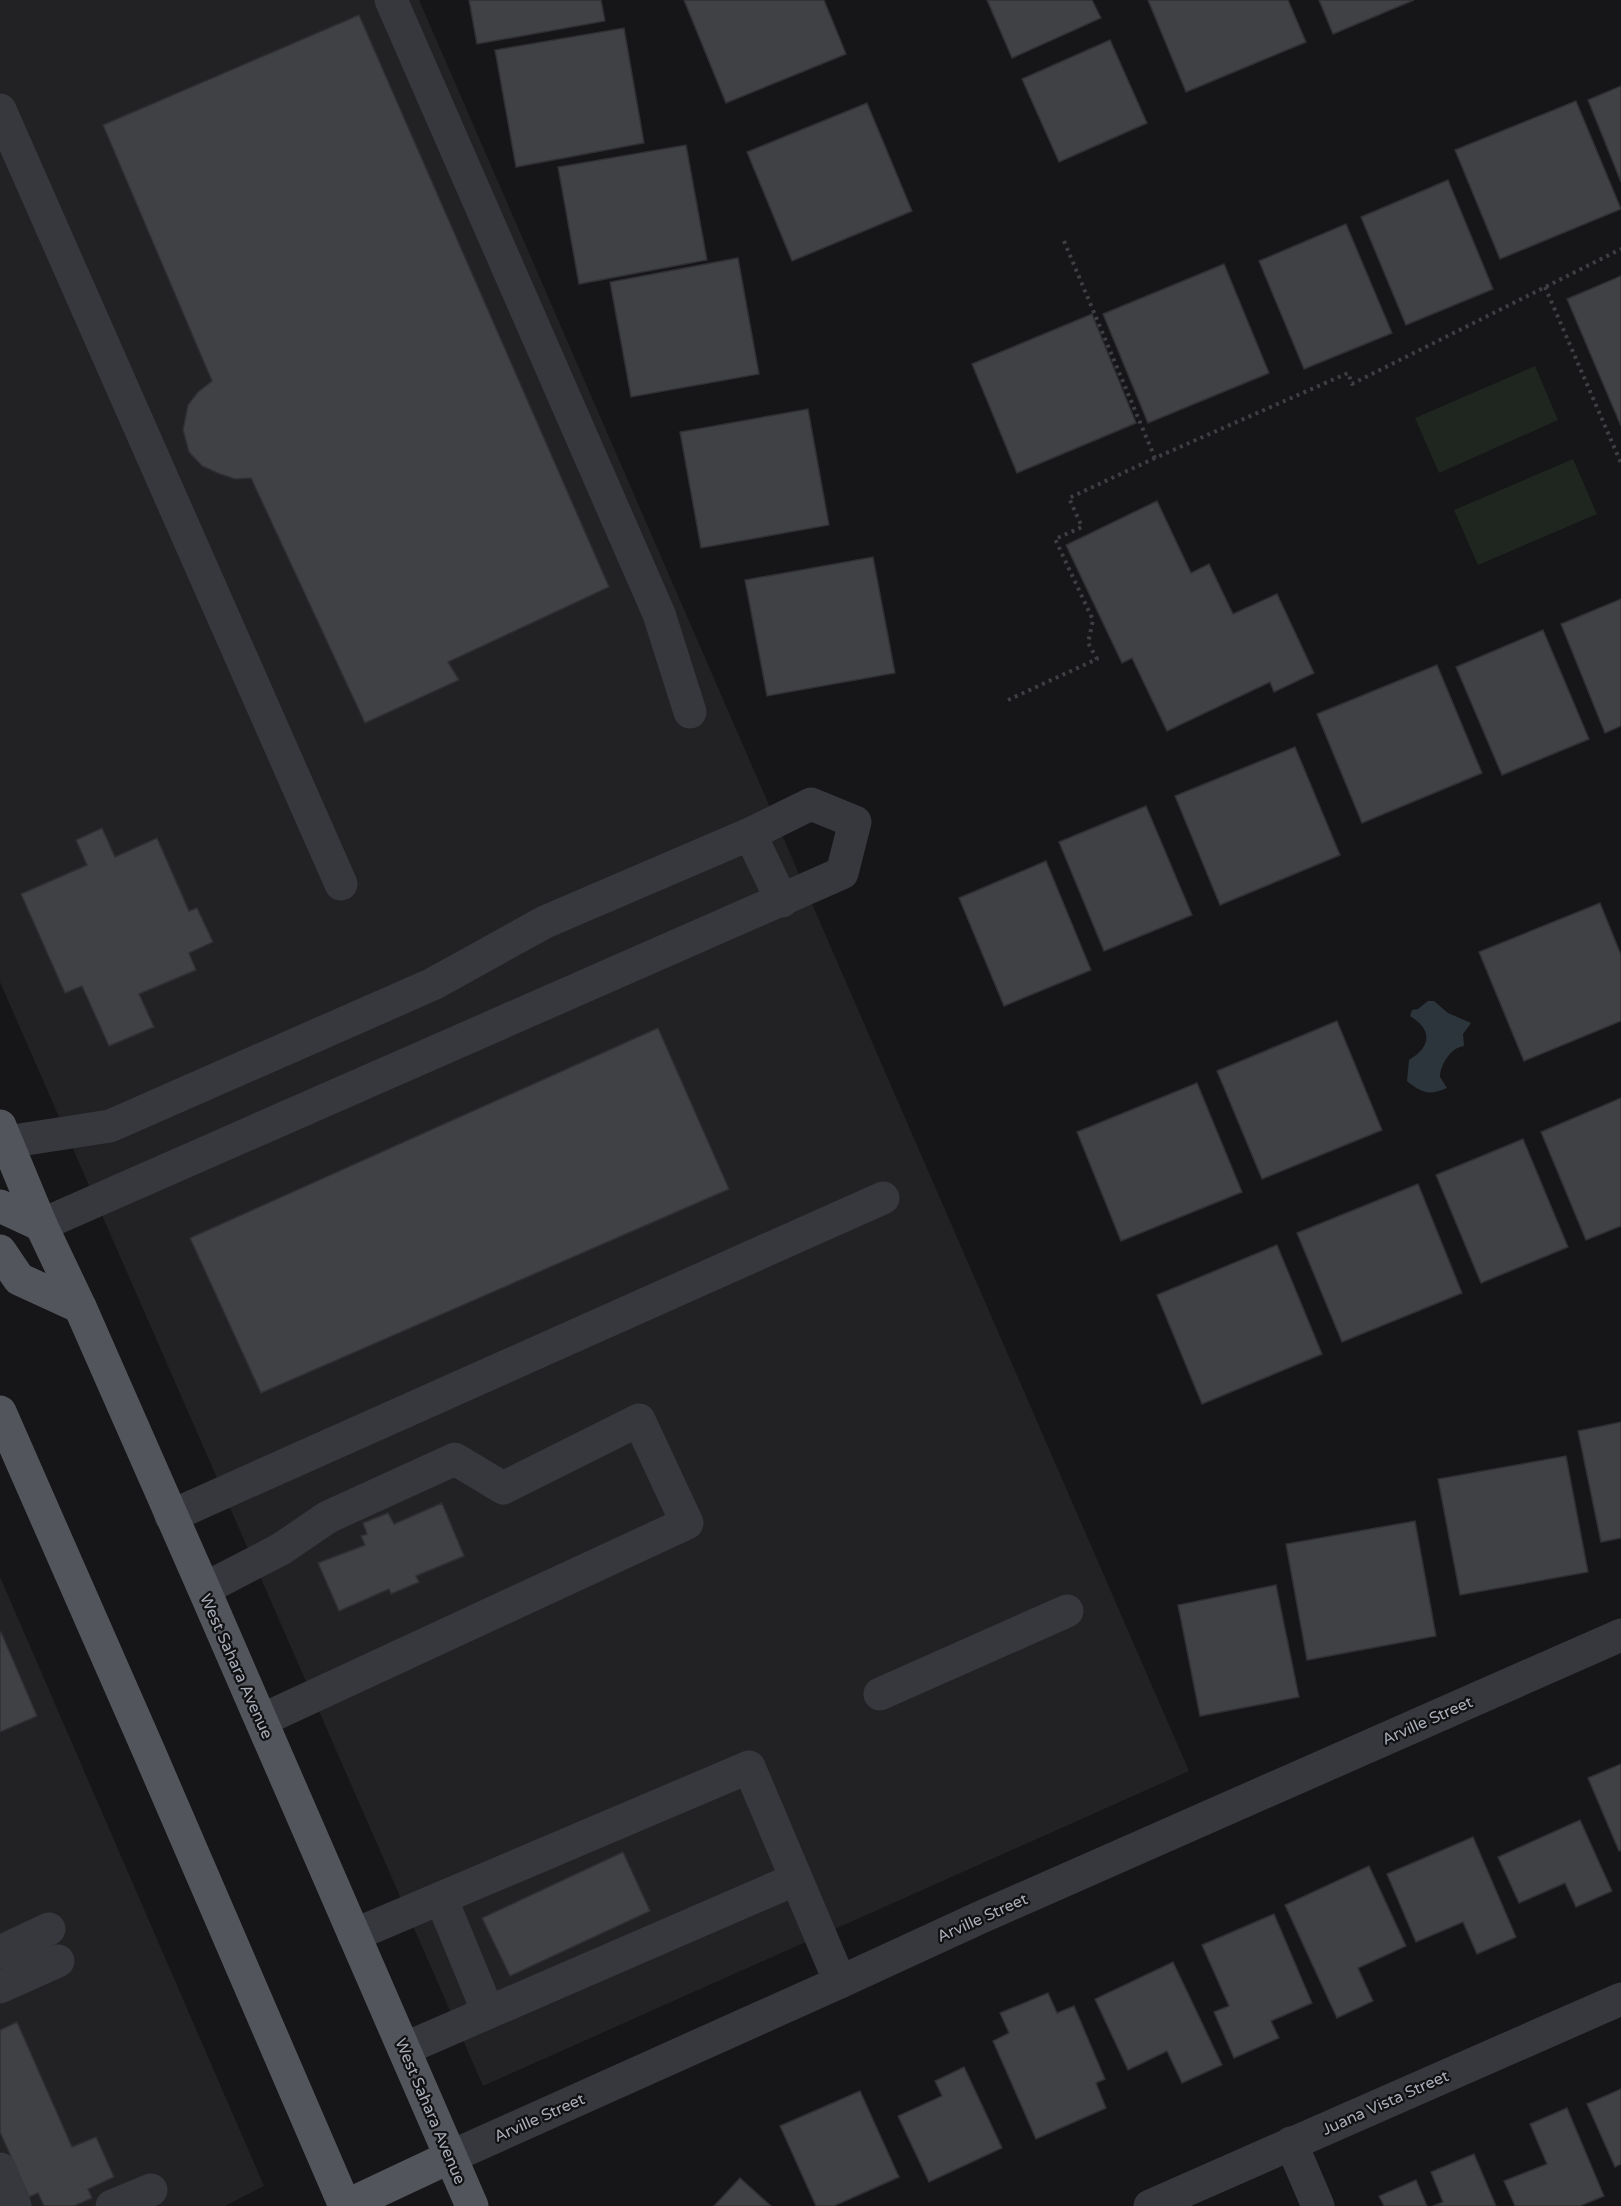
<svg xmlns="http://www.w3.org/2000/svg" width="1621" height="2206" viewBox="0 0 1621 2206" font-family="'Varela Round',sans-serif">
  <style>
    .built { fill: #222225 }
    .green { fill: #1e261f }
    .water { fill: #2c353c }
    .building { fill: #404145; stroke: #303034; stroke-width: 1.5 }
    .lines { fill: none; stroke-linecap: round; stroke-linejoin: round }
    .path { stroke: #3d3f44; stroke-width: 4; stroke-dasharray: 3 4.5; stroke-linecap: butt }
    .minor { stroke: #37383d; stroke-width: 33 }
    .major { stroke: #53555c; stroke-width: 33 }
    .labels { text-anchor: middle; stroke-width: 4.5; stroke-linejoin: round; paint-order: stroke }
    .street-label { font-size: 16px; fill: #a8adb8; stroke: #111113 }
  </style>
  <rect width="100%" height="100%" fill="#161618"/>
  <g class="built">
    <polygon points="0,0 419,0 1189,1771 483,2086 0,982"/>
    <polygon points="0,1577 264,2186 225,2206 0,2206"/>
  </g>
  <g class="green">
    <polygon points="1535,366 1558,420 1439,473 1415,418"/>
    <polygon points="1573,459 1597,514 1478,565 1454,510"/>
  </g>
  <path class="water" d="M1428 1001H1434L1448 1013 1471 1023 1463 1034 1464 1046C1451 1047 1440 1065 1440 1077L1447 1088C1429 1096 1422 1093 1407 1081L1409 1060C1431 1047 1433 1030 1410 1016L1412 1010 1418 1009Z"/>
  <g class="building">
    <polygon points="469,0 601,0 605,21 477,44"/>
    <polygon points="684,0 824,0 846,54 726,103"/>
    <polygon points="987,0 1092,0 1101,18 1012,58"/>
    <polygon points="1148,0 1288,0 1306,42 1186,92"/>
    <polygon points="1319,0 1414,0 1333,34"/>
    <polygon points="359,15 609,587 448,662 459,680 365,723 251,478 235,479 220,474 202,466 189,452 183,430 188,405 198,392 212,381 103,125"/>
    <polygon points="624,28 644,143 516,167 495,50"/>
    <polygon points="1110,40 1147,123 1059,162 1022,79"/>
    <polygon points="1621,86 1621,182 1588,100"/>
    <polygon points="1576,101 1621,209 1500,259 1455,150"/>
    <polygon points="867,103 912,211 792,261 747,152"/>
    <polygon points="686,145 707,260 579,284 558,167"/>
    <polygon points="1448,180 1493,289 1406,325 1361,217"/>
    <polygon points="1346,224 1392,333 1304,369 1259,261"/>
    <polygon points="738,258 759,374 631,397 610,282"/>
    <polygon points="1224,264 1269,373 1148,423 1103,314"/>
    <polygon points="1621,276 1621,426 1567,299"/>
    <polygon points="1092,314 1136,423 1017,473 972,364"/>
    <polygon points="808,409 829,525 701,548 680,432"/>
    <polygon points="1157,501 1191,573 1209,564 1233,614 1277,594 1314,673 1274,692 1270,682 1167,731 1132,658 1122,663 1066,545"/>
    <polygon points="873,557 895,673 767,696 745,580"/>
    <polygon points="1621,599 1621,726 1605,733 1561,624"/>
    <polygon points="1543,630 1589,739 1502,775 1456,667"/>
    <polygon points="1437,665 1482,773 1362,823 1317,714"/>
    <polygon points="1295,747 1340,855 1220,905 1175,796"/>
    <polygon points="1146,806 1192,915 1104,951 1059,842"/>
    <polygon points="102,828 115,857 157,838 189,911 197,908 213,942 189,953 196,970 139,994 154,1027 109,1046 82,986 65,993 21,894 87,865 76,840"/>
    <polygon points="1046,861 1091,970 1004,1006 959,898"/>
    <polygon points="1600,903 1621,955 1621,1021 1524,1061 1479,952"/>
    <polygon points="1337,1021 1382,1130 1262,1179 1217,1071"/>
    <polygon points="658,1028 729,1189 261,1393 190,1238"/>
    <polygon points="1197,1083 1242,1192 1121,1241 1077,1132"/>
    <polygon points="1621,1098 1621,1226 1586,1240 1541,1132"/>
    <polygon points="1523,1139 1568,1247 1481,1283 1436,1175"/>
    <polygon points="1418,1184 1462,1293 1342,1342 1297,1233"/>
    <polygon points="1277,1245 1322,1354 1202,1404 1157,1295"/>
    <polygon points="1621,1422 1621,1538 1601,1542 1578,1431"/>
    <polygon points="1566,1456 1588,1572 1460,1595 1438,1479"/>
    <polygon points="442,1503 464,1556 416,1576 419,1582 391,1594 389,1589 339,1611 318,1563 365,1545 361,1536 367,1534 363,1523 388,1513 394,1524"/>
    <polygon points="1415,1521 1436,1636 1307,1660 1286,1544"/>
    <polygon points="1276,1585 1299,1697 1200,1716 1178,1605"/>
    <polygon points="1,1632 37,1716 0,1732 0,1633"/>
    <polygon points="1621,1764 1621,1850 1619,1851 1588,1778"/>
    <polygon points="1580,1820 1612,1891 1576,1907 1565,1883 1519,1903 1498,1857"/>
    <polygon points="1473,1837 1516,1937 1477,1954 1463,1922 1416,1942 1387,1874"/>
    <polygon points="623,1852 650,1911 510,1976 482,1918"/>
    <polygon points="1369,1866 1406,1946 1358,1968 1373,2001 1337,2018 1285,1905"/>
    <polygon points="1274,1914 1312,2003 1271,2021 1279,2038 1234,2058 1214,2012 1229,2006 1202,1945"/>
    <polygon points="1173,1962 1222,2065 1182,2083 1167,2051 1128,2070 1095,1999"/>
    <polygon points="1048,1993 1057,2013 1074,2006 1105,2079 1096,2083 1106,2108 1036,2139 993,2041 1009,2033 1000,2013"/>
    <polygon points="17,2022 72,2147 96,2137 114,2177 88,2189 92,2198 74,2206 44,2206 38,2193 29,2197 0,2132 0,2030"/>
    <polygon points="964,2067 1002,2148 929,2182 898,2116 942,2096 935,2081"/>
    <polygon points="1621,2089 1621,2164 1615,2167 1587,2104"/>
    <polygon points="860,2091 899,2177 834,2206 816,2206 780,2126"/>
    <polygon points="1567,2108 1604,2196 1580,2206 1515,2206 1504,2181 1547,2164 1530,2124"/>
    <polygon points="1474,2154 1496,2206 1433,2206 1443,2202 1431,2172"/>
    <polygon points="740,2178 771,2206 714,2206"/>
    <polygon points="1416,2180 1427,2206 1384,2206 1379,2196"/>
  </g>
  <g class="lines">
    <g class="path">
      <polyline points="1064,241 1155,458 1348,373 1352,384 1621,249"/>
      <polyline points="1545,287 1621,463"/>
      <polyline points="1008,700 1097,659 1088,643 1093,620 1055,539 1082,527 1069,498 1155,458"/>
    </g>
    <g class="minor">
      <polyline points="391,0 659,614 690,712"/>
      <polyline points="0,110 341,884"/>
      <polyline points="750,834 782,901"/>
      <polyline points="7,1142 110,1126 433,984 545,922 750,834 811,804 855,822 842,873 41,1225"/>
      <polyline points="171,1516 883,1198"/>
      <polyline points="204,1589 281,1549 328,1517 455,1459 503,1488 639,1420 687,1523 262,1720"/>
      <polyline points="880,1694 1067,1611"/>
      <polyline points="441,1898 488,2012"/>
      <polyline points="354,1935 749,1767 840,1982"/>
      <polyline points="0,1952 49,1929"/>
      <polyline points="0,1987 58,1961"/>
      <polyline points="404,2049 796,1879"/>
      <polyline points="1291,2143 1318,2206"/>
      <polyline points="450,2157 840,1982 979,1918 1621,1635"/>
      <polyline points="0,2169 15,2206"/>
      <polyline points="112,2206 151,2190"/>
      <polyline points="1150,2206 1621,1999"/>
    </g>
    <g class="major">
      <polyline points="0,1126 41,1225 80,1307 204,1589 472,2206"/>
      <polyline points="0,1206 41,1225"/>
      <polyline points="0,1251 19,1279 80,1307"/>
      <polyline points="0,1412 147,1747 345,2206"/>
      <polyline points="346,2206 450,2157"/>
    </g>
  </g>
  <g class="labels">
    <g class="street-label">
      <text transform="translate(237 1666) rotate(66)" y="6">West Sahara Avenue</text>
      <text transform="translate(1427 1720) rotate(-24)" y="6">Arville Street</text>
      <text transform="translate(982 1917) rotate(-24)" y="6">Arville Street</text>
      <text transform="translate(1385 2102) rotate(-24)" y="6">Juana Vista Street</text>
      <text transform="translate(431 2111) rotate(67)" y="6">West Sahara Avenue</text>
      <text transform="translate(539 2117) rotate(-24)" y="6">Arville Street</text>
    </g>
  </g>
</svg>
